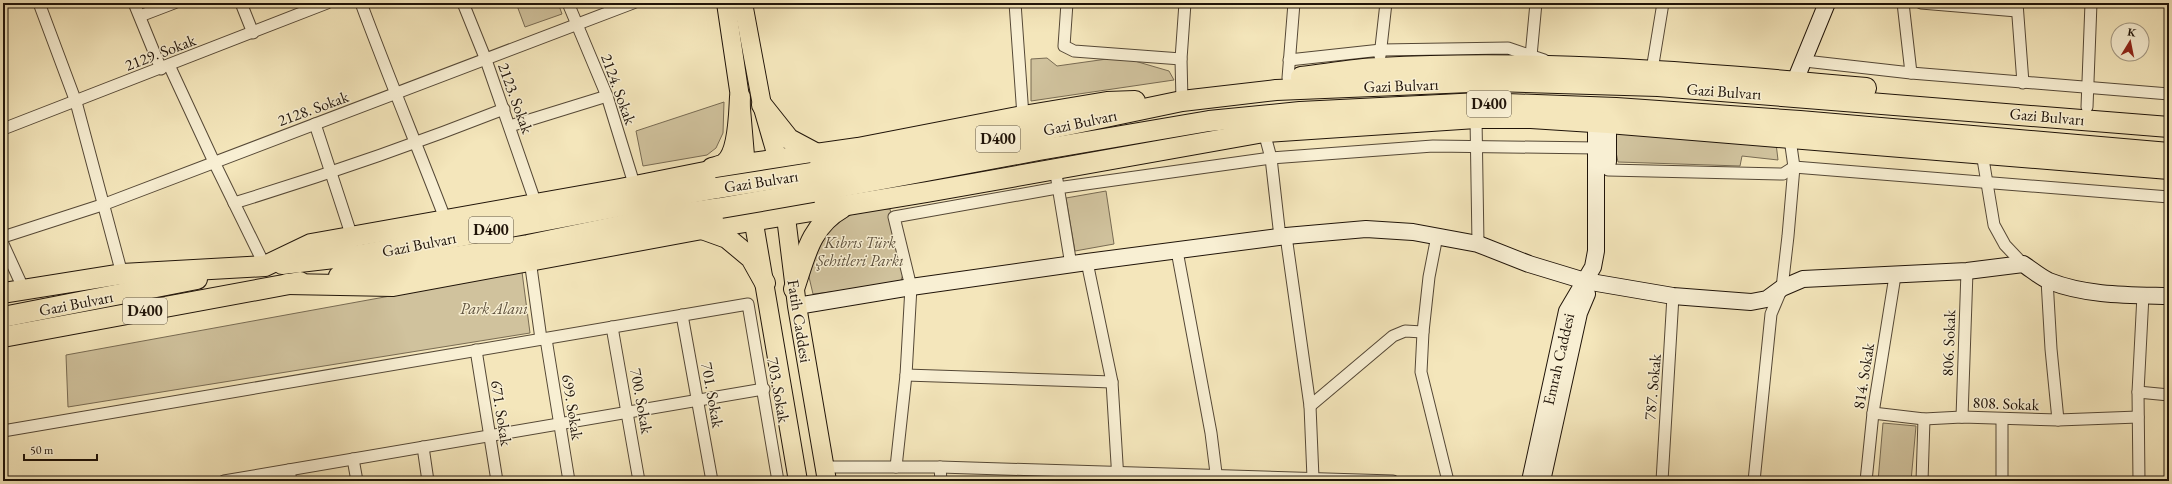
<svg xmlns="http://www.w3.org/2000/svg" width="2172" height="484" viewBox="0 0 2172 484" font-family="'EB Garamond',serif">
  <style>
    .green { fill: #d0c29d; stroke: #786b53 }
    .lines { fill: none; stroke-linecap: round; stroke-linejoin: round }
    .street-casing { stroke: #554836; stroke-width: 13 }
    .secondary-casing { stroke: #201409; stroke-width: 18 }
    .primary-casing { stroke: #201409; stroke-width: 20 }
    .highway-casing { stroke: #201409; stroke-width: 22 }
    .street { stroke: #f8efd3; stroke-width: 11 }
    .secondary { stroke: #f8efd3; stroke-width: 16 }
    .primary { stroke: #f4e6bb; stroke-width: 18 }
    .highway { stroke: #f4e6bb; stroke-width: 20 }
    .highway-bridge-casing { stroke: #201409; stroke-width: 22; stroke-linecap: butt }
    .highway-bridge { stroke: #f4e6bb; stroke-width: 20 }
    .labels { text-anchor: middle; stroke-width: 3; stroke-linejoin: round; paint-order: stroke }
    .shield { fill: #f8efd3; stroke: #615646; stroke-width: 1 }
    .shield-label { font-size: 15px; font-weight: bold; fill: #201409 }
    .street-label { font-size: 16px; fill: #201409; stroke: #f8efd3 }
    .park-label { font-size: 16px; font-style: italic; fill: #5e513d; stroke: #f8efd3 }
  </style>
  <rect width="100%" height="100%" fill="#f4e6bb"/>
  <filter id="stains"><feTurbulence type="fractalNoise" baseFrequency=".005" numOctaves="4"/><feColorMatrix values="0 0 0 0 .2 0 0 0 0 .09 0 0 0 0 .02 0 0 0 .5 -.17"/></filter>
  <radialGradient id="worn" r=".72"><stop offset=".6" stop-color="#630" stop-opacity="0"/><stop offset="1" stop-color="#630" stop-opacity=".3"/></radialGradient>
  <g class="green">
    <polygon points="516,3 558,3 562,14 525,27"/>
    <polygon points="1121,57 1169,71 1174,80 1031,101 1031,59 1047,58 1057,66"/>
    <polygon points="724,102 723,133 716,148 707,155 643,166 636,131"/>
    <polygon points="1621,127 1776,143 1778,160 1742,156 1740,166 1618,162 1613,137"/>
    <polygon points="1106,191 1114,244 1075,251 1066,198"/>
    <polygon points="881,209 890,209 904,271 900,284 813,294 809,277 815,247 832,221 844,216"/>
    <polygon points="522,272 530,333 68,407 66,355"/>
    <polygon points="1883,423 1916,426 1911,481 1878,481"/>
  </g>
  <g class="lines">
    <g class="street-casing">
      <g id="street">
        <polyline points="39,3 76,102 122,274"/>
        <polyline points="134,3 161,69"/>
        <polyline points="241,3 253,33"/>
        <path d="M361 3C388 76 418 148 446 221"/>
        <polyline points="463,3 486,60 536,204"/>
        <polyline points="568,3 607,96 635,187"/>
        <polyline points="1015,3 1023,116"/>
        <polyline points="1067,3 1064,46 1074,51 1181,59"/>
        <polyline points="1903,3 1911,73"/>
        <polyline points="1921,3 2017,11"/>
        <polyline points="2017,3 2023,83"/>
        <polyline points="140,16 174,3"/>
        <polyline points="1380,56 1386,3"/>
        <polyline points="1531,56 1536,3"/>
        <polyline points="1289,60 1381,50 1508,48 1544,60"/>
        <polyline points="1805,61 1911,73 2169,94"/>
        <polyline points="169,65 214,162 265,266"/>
        <polyline points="1652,70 1663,3"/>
        <polyline points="1288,78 1294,3"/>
        <polyline points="1182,101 1181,59 1185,3"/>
        <polyline points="2087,107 2091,3"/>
        <polyline points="1476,118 1478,244"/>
        <polyline points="315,124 352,237"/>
        <polyline points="510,126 607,96"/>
        <polyline points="3,129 327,3"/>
        <polyline points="1264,132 1271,158 1280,237"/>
        <polyline points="1982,153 1994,225 2005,245 2023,264"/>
        <polyline points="1055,168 1071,265"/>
        <polyline points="1608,170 1783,174 1794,167 2169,197"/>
        <path d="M234 203C326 175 415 144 504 109"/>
        <polyline points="1286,236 1310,406 1313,478"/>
        <polyline points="1437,236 1429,277 1423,332 1421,372 1448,481"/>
        <polyline points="3,237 105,204 633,3"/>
        <polyline points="3,244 24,290"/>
        <polyline points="1177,251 1211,433 1217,481"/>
        <polyline points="530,260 541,339"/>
        <polyline points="1087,262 1112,382 1118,480"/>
        <polyline points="2047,280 2051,349 2058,420"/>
        <polyline points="682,315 712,481"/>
        <polyline points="612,327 639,481"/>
        <polyline points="546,339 569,481"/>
        <polyline points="476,350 497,481"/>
        <polyline points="906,375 1112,382"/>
        <polyline points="2138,392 2169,395"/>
        <polyline points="1310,406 1393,336 1405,331 1423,332"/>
        <polyline points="1873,413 1924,419 1962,417 2058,420 2138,417"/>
        <polyline points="1962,417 1967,271"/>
        <polyline points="3,431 748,304 778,481"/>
        <polyline points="423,447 428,481"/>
        <polyline points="353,459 357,481"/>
        <polyline points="825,467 940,467 1393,481"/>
        <polyline points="896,467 906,375 911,287 894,217 1057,188 1271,158 1433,146 1597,148"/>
        <polyline points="940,467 941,481"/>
        <polyline points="289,470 291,481"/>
        <polyline points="224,481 764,389"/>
        <polyline points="1662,481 1673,296"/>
        <polyline points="1754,481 1771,314 1782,288 1788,236 1794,167 1790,139"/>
        <polyline points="1866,481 1873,413 1895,276"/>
        <polyline points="1922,481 1924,419"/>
        <polyline points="2002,481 2002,419"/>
        <polyline points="2139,481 2138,392 2143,295"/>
      </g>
    </g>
    <g class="secondary-casing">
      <g id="secondary">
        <polyline points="1795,81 1827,3"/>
        <polyline points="1608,123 1608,162"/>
        <path d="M797 306 911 287 1087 262 1286 236 1366 229 1413 232 1478 244 1529 264 1585 281 1673 296 1751 302 1767 299 1782 288 1803 279 1967 271 2023 264C2031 269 2040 277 2049 281 2087 296 2129 295 2169 296"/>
        <polyline points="1530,481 1567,311 1593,267 1596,251 1596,122"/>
        <polyline points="1542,481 1579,313 1587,294"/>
      </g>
    </g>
    <g class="primary-casing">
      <g id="primary">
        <polyline points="726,3 740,97 747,179"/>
        <polyline points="743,3 762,105 778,160 780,174"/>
        <polyline points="784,201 797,306 827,481"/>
        <polyline points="751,206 798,481"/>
      </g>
    </g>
    <g class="highway-casing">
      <g id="highway">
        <path d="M1301 77C1327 74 1353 69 1379 68 1542 59 1704 73 1866 88"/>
        <polyline points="762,105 789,139 819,155"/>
        <path d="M712 168C716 167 720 166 724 164 739 154 739 113 740 97"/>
        <polyline points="812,173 1029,133 1182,101 1276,90 1494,81 1658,86 2169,127"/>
        <polyline points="813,192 1039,150 1209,121 1300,112 1480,103 1616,108 1800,121 2169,153"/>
        <polyline points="702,229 727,238 751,258 765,283"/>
        <polyline points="282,264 360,255 717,188"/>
        <polyline points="339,276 528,245 667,216 721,208"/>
        <polyline points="287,284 393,286 702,229 927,192 1264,132 1476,118 1531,118 1608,123 2169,169"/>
        <path d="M794 289C805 257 810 226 842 208"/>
        <polyline points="3,293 122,274 265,266 311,244 620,189 745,164 858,148 1023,116 1107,102 1135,101"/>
        <polyline points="3,317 197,279"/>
        <polyline points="3,337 300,282"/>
      </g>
    </g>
    <use href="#street" class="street"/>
    <use href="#secondary" class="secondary"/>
    <use href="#primary" class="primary"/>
    <use href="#highway" class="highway"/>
    <g class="highway-bridge-casing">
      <g id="highway-bridge">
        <polyline points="717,188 812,173"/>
        <polyline points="721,208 813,192"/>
      </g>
    </g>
    <use href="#highway-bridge" class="highway-bridge"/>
  </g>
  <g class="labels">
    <g class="shield">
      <rect x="1467" y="91" width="44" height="26" rx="3"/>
      <rect x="976" y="126" width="44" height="26" rx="3"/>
      <rect x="469" y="217" width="44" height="26" rx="3"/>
      <rect x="123" y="298" width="44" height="26" rx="3"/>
    </g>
    <g class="shield-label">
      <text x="1489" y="109">D400</text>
      <text x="998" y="144">D400</text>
      <text x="491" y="235">D400</text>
      <text x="145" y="316">D400</text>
    </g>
    <g class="street-label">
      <text transform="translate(160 52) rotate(-21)" y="6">2129. Sokak</text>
      <text transform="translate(1401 85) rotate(-2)" y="6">Gazi Bulvarı</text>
      <text transform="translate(619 89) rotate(70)" y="6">2124. Sokak</text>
      <text transform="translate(1724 91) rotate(4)" y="6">Gazi Bulvarı</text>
      <text transform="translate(516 98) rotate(70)" y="6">2123. Sokak</text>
      <text transform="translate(313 108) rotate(-20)" y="6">2128. Sokak</text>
      <text transform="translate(2047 116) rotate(5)" y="6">Gazi Bulvarı</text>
      <text transform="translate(1080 122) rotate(-12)" y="6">Gazi Bulvarı</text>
      <text transform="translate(761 181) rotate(-9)" y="6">Gazi Bulvarı</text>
      <text transform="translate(419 244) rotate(-11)" y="6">Gazi Bulvarı</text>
      <text transform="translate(76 303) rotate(-11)" y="6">Gazi Bulvarı</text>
      <text transform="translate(800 321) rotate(81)" y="6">Fatih Caddesi</text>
      <text transform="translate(1948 343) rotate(-88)" y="6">806. Sokak</text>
      <text transform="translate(1558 359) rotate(-77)" y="6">Emrah Caddesi</text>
      <text transform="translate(1863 376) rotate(-81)" y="6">814. Sokak</text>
      <text transform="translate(1652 387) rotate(-85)" y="6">787. Sokak</text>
      <text transform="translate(779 390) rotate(80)" y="6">703. Sokak</text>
      <text transform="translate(713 395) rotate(80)" y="6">701. Sokak</text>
      <text transform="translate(642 401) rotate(80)" y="6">700. Sokak</text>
      <text transform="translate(2006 403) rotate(2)" y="6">808. Sokak</text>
      <text transform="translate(573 407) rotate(81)" y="6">699. Sokak</text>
      <text transform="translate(502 413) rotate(81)" y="6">671. Sokak</text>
    </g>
    <g class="park-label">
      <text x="860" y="248">Kıbrıs Türk<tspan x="860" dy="18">Şehitleri Parkı</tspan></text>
      <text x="494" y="314">Park Alanı</text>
    </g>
  </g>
  <rect width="2172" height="484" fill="none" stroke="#f4e6bb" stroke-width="16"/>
  <rect x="4" y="4" width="2164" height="476" fill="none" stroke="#201409" stroke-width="2"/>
  <rect x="8" y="8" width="2156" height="468" fill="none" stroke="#201409"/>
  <g transform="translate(2130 42) rotate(10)"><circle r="19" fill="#f8efd3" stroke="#a29782"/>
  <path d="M0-3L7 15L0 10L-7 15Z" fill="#8f2418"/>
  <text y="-6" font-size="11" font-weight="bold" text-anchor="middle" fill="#201409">K</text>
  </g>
  <path d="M24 454v6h73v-6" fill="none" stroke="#201409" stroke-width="2"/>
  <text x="30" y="454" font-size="12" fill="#201409" stroke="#f8efd3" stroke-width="3" paint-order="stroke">50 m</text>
  <rect width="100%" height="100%" filter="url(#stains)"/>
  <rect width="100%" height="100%" fill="url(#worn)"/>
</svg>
